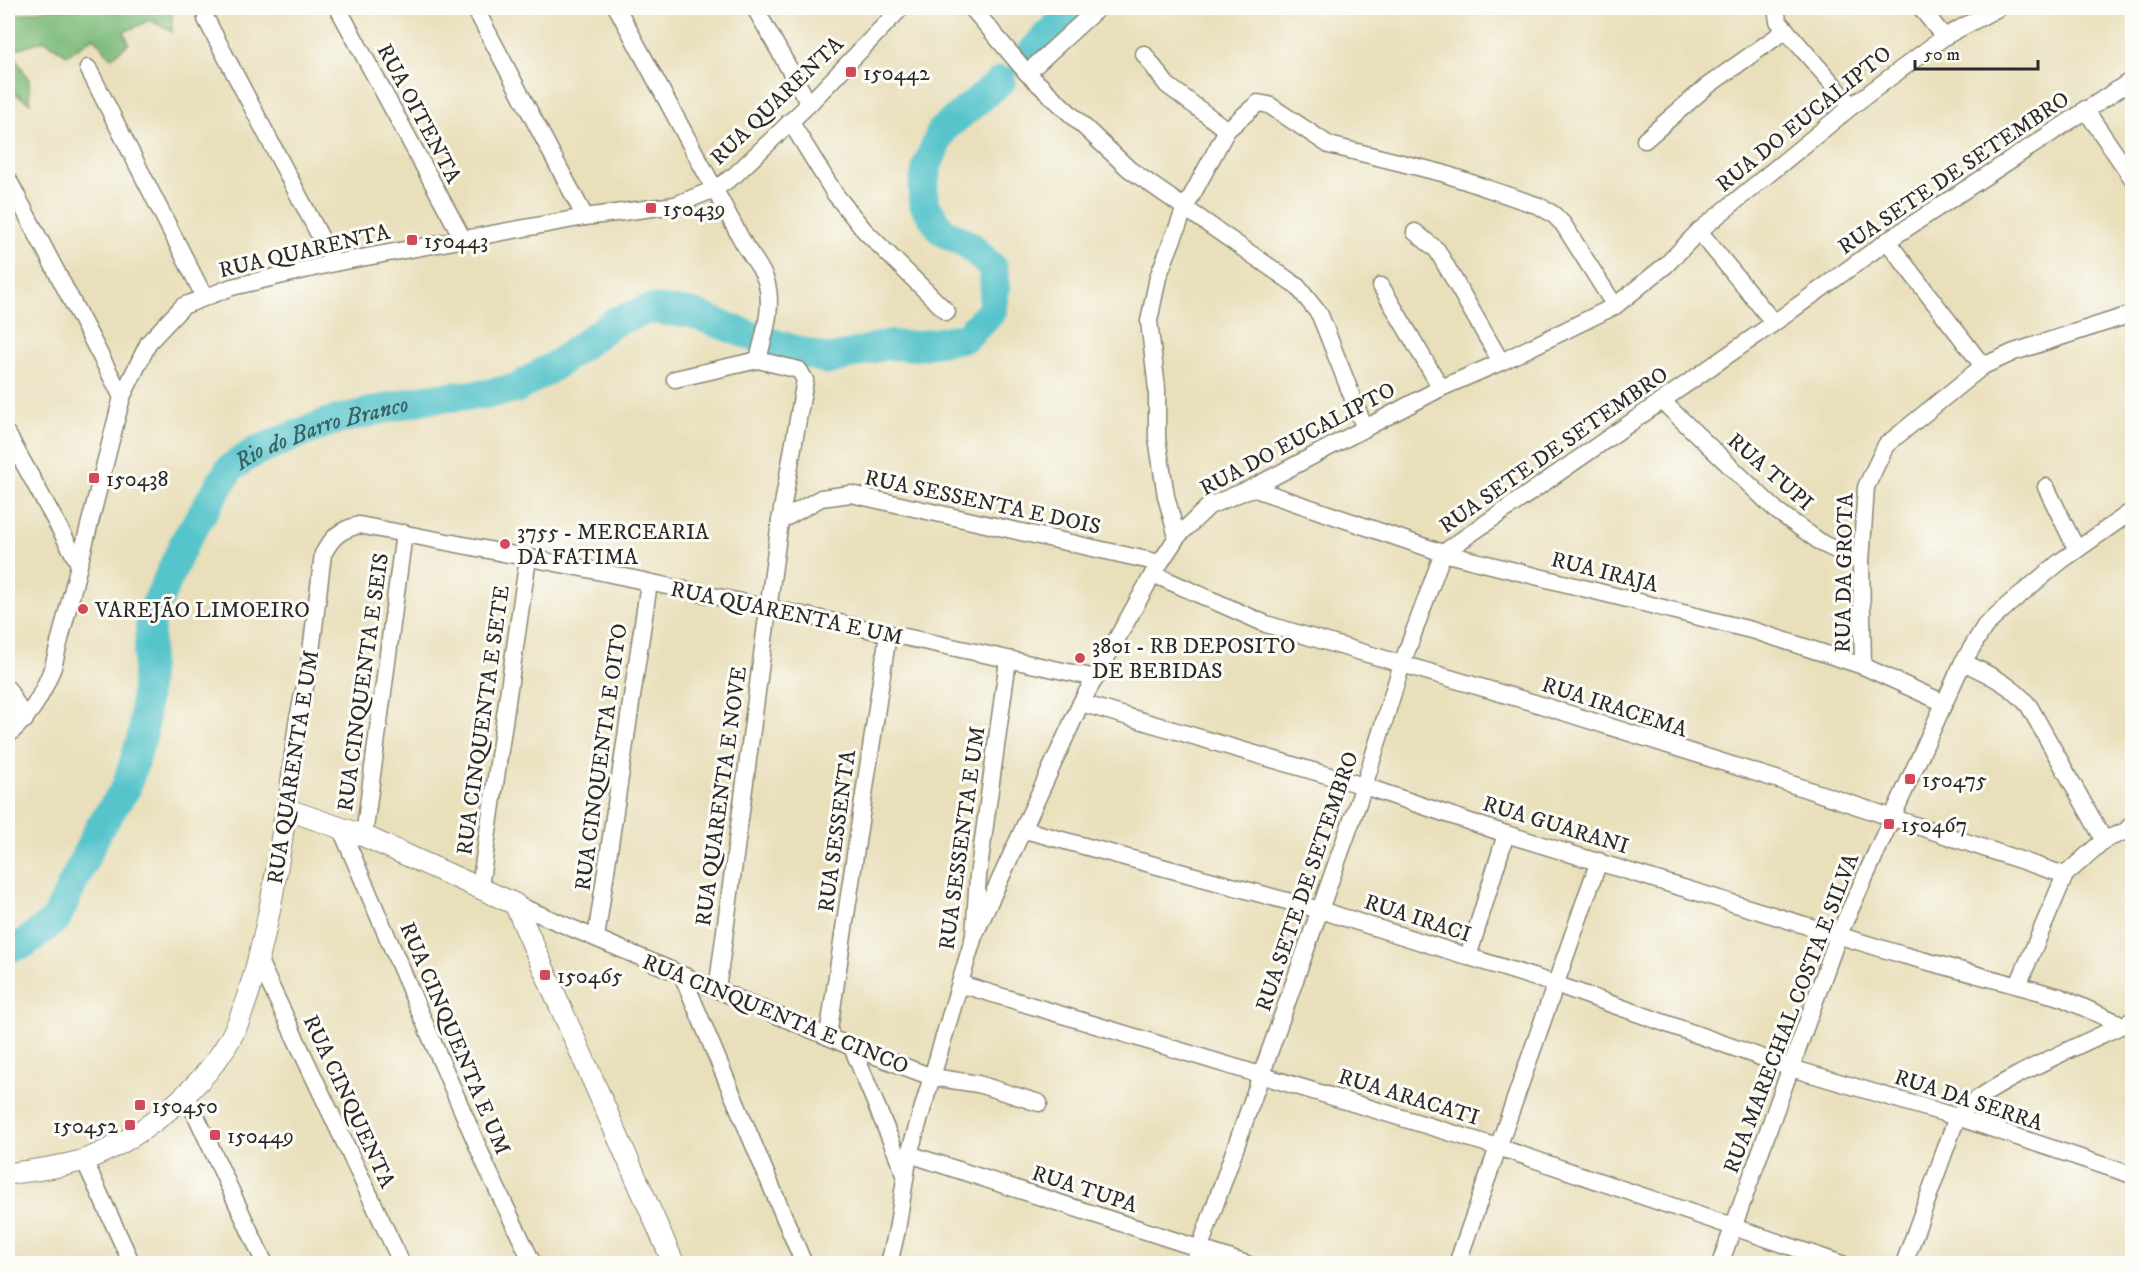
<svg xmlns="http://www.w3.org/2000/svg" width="2140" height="1271" viewBox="0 0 2140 1271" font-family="'IM FELL DW Pica',serif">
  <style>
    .forest { fill: #7ebb7a; stroke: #547352; stroke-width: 1.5 }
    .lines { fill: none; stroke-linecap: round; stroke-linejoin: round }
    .river { stroke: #57c4cb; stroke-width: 30 }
    .minor-casing { stroke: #8a8573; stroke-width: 19 }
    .tertiary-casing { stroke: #8a8573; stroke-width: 23 }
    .minor { stroke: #fff; stroke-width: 16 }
    .tertiary { stroke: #fff; stroke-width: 21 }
    .poi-dot { fill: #d1495b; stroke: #fdfcf7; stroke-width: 2 }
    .labels { text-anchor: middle; stroke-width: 6; stroke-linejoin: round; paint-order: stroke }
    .poi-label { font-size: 22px; fill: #2b2b2b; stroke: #fdfcf7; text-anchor: start }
    .street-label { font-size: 22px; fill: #2b2b2b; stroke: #fdfcf7 }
    .water-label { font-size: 24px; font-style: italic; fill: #3a6163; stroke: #fdfcf7 }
  </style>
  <rect width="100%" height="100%" fill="#fdfcf7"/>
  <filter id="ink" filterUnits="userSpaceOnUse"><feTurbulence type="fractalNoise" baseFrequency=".0167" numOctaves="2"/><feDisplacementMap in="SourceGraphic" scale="12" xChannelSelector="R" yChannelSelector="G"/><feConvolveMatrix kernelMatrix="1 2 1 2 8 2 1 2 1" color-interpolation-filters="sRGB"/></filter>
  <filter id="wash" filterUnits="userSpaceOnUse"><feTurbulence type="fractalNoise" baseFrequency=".008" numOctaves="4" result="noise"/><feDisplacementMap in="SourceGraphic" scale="24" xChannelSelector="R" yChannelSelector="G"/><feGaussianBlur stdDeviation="1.35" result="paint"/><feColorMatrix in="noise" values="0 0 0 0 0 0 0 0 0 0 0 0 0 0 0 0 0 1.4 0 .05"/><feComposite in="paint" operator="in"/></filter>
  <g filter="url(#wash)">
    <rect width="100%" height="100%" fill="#e9dfbb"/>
    <polygon class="forest" points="51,8 172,8 172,32 150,20 124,32 129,43 111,58 94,37 67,55 44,40 11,51 29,80 30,103 8,89 8,11 18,15"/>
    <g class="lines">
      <g class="river">
        <polyline points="1024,62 1047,35 1079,8"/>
        <polyline points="768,342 829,360 886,345 917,346 966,337 992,311 995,288 993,268 969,245 942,231 924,204 923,188 927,166 942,130 1001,81"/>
        <path id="s1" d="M8 948 24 944 56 919 98 830 126 788 143 733 151 616 185 541 230 468 258 450 329 422 425 399 486 394 517 388 554 366 614 322 649 309 691 313 757 338"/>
      </g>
    </g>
  </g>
  <g filter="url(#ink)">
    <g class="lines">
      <g class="minor-casing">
        <g id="minor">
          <polyline points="338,8 463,239"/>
          <polyline points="475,8 585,217"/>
          <path d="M617 8 744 244C751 256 762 268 766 281 774 306 764 335 758 360L675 379"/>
          <polyline points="755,8 809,104"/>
          <polyline points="972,8 1027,73 1129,169 1297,286 1320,315 1365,429"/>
          <polyline points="1776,8 1778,21 1852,106"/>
          <polyline points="1921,8 1944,37"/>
          <polyline points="206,19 334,263"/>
          <polyline points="1144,54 1167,85 1227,130"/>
          <polyline points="88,68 204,296"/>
          <polyline points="1027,73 1098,8"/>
          <polyline points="2085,109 2132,178"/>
          <polyline points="790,121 835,194 864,230 947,312"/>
          <polyline points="1645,140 1706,87 1786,30"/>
          <polyline points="8,179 122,397"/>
          <polyline points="1699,231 1774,323"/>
          <polyline points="1415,232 1437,250 1501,362"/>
          <polyline points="1887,241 1983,366"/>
          <polyline points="1381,286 1441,388"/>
          <polyline points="758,360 799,370 805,380 780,521"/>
          <polyline points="1662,401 1777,511 1823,544 1861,562"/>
          <polyline points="8,435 78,562"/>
          <polyline points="2046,487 2077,550"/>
          <polyline points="1252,488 1443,553 1755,631 1863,666 1944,703"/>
          <polyline points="1177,537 1166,496 1157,438 1157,389 1149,321 1158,277 1185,208 1227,130 1258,103 1269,105 1329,145 1442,173 1539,206 1553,214 1563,224 1615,306"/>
          <polyline points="1153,574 1266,624 1541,705 1776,779 2065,875"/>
          <path d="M1963 662C1988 674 2011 684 2029 706L2104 840"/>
          <polyline points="1863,666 1861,562 1866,487 1886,445 1983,366 2014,352 2132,314"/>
          <polyline points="8,689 25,720"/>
          <polyline points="1081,703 1364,786 1506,834 1903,955 2060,997 2123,1025"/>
          <path d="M8 735C33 713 41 697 53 667L122 397 149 342 183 306 232 287 334 263 585 217 675 205 715 189 735 175 809 104 901 8"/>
          <path d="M286 809 297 723 309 668 323 554C333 536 340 530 359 525L592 570 1096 678"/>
          <polyline points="341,829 487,1168 533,1264"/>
          <polyline points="1025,830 1320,910 1555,984 1791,1068 1957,1117 2132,1175"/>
          <polyline points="364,836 404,533"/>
          <polyline points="480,887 528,558"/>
          <polyline points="515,904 852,1047 932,1077 978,1084 1039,1103"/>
          <polyline points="974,936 1081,703 1153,574 1177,537 1209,506 1252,488 1441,388 1501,362 1615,306 1666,265 1699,231 1852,106 1944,37 1998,8"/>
          <polyline points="596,938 649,583"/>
          <polyline points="257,957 402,1264"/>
          <polyline points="1468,957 1506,834"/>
          <polyline points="683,977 804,1264"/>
          <polyline points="960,984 1498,1147 1842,1264"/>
          <polyline points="2018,985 2065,875 2104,840 2126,831 2132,824"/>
          <polyline points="717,990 780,521 821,498 851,494 1160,563"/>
          <polyline points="828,1036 888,634"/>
          <polyline points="852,1047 904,1172"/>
          <polyline points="186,1094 265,1264"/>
          <polyline points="909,1154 1247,1264"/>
          <polyline points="84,1160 132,1264"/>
          <polyline points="889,1264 897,1230 909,1154 974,936 978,876 1008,660"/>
          <polyline points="1194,1264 1364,786 1402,664 1443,553 1774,323 1887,241 2132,80"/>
          <polyline points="1457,1264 1599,861"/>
          <polyline points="1720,1264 1839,934 1963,662 1985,626 2009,604 2061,561 2132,511"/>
          <path d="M1904 1264 1957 1117C1979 1087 2090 1041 2129 1022"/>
        </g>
      </g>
      <g class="tertiary-casing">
        <path id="tertiary" d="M8 1174C33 1170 59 1168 84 1160 145 1138 219 1077 241 1015 265 950 276 878 286 809L364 836 515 904 674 1264"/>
      </g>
      <use href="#minor" class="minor"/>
      <use href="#tertiary" class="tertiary"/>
    </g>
  </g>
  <g class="poi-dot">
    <rect x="845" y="66" width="12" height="12" rx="3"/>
    <rect x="645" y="202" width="12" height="12" rx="3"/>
    <rect x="406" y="234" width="12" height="12" rx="3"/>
    <rect x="88" y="472" width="12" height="12" rx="3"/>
    <circle cx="505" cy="544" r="6"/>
    <circle cx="83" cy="609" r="6"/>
    <circle cx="1080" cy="658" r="6"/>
    <rect x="1904" y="773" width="12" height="12" rx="3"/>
    <rect x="1883" y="818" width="12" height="12" rx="3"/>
    <rect x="539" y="969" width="12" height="12" rx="3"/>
    <rect x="134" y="1099" width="12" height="12" rx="3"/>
    <rect x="124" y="1119" width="12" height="12" rx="3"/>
    <rect x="209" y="1129" width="12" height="12" rx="3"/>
  </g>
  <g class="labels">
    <g class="poi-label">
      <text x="863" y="80">150442</text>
      <text x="663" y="216">150439</text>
      <text x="424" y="248">150443</text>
      <text x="106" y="486">150438</text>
      <text x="517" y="539">3755 - MERCEARIA<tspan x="517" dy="25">DA FATIMA</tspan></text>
      <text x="95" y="617">VAREJÃO LIMOEIRO</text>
      <text x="1092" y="653">3801 - RB DEPOSITO<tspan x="1092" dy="25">DE BEBIDAS</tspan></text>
      <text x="1922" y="787">150475</text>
      <text x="1901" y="832">150467</text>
      <text x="557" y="983">150465</text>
      <text x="152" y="1113">150450</text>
      <text x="118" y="1133" text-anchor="end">150452</text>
      <text x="227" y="1143">150449</text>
    </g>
    <g class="street-label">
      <text transform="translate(776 100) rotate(-44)" y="8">RUA QUARENTA</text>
      <text transform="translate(420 113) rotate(62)" y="8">RUA OITENTA</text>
      <text transform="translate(1803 118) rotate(-39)" y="8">RUA DO EUCALIPTO</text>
      <text transform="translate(1953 172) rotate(-34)" y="8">RUA SETE DE SETEMBRO</text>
      <text transform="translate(304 250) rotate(-13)" y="8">RUA QUARENTA</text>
      <text transform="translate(1297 438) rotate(-28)" y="8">RUA DO EUCALIPTO</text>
      <text transform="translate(1553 449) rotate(-35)" y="8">RUA SETE DE SETEMBRO</text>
      <text transform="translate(1771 471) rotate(41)" y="8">RUA TUPI</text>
      <text transform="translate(983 501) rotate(12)" y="8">RUA SESSENTA E DOIS</text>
      <text transform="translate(1605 571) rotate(14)" y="8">RUA IRAJA</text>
      <text transform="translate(1843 573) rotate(-89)" y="8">RUA DA GROTA</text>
      <text transform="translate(787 612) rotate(12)" y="8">RUA QUARENTA E UM</text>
      <text transform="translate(362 682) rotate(-82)" y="8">RUA CINQUENTA E SEIS</text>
      <text transform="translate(1615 706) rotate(18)" y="8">RUA IRACEMA</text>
      <text transform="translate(482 720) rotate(-82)" y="8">RUA CINQUENTA E SETE</text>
      <text transform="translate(600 757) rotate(-82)" y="8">RUA CINQUENTA E OITO</text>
      <text transform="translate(292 767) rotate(-81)" y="8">RUA QUARENTA E UM</text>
      <text transform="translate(720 796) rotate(-82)" y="8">RUA QUARENTA E NOVE</text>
      <text transform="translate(1556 824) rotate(17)" y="8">RUA GUARANI</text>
      <text transform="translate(836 831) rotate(-82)" y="8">RUA SESSENTA</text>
      <text transform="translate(961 838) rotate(-82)" y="8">RUA SESSENTA E UM</text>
      <text transform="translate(1306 881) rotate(-71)" y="8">RUA SETE DE SETEMBRO</text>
      <text transform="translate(1418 917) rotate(18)" y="8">RUA IRACI</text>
      <text transform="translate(776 1013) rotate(22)" y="8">RUA CINQUENTA E CINCO</text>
      <text transform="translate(1790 1013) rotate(-69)" y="8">RUA MARECHAL COSTA E SILVA</text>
      <text transform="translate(456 1038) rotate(67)" y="8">RUA CINQUENTA E UM</text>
      <text transform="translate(1409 1096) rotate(17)" y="8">RUA ARACATI</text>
      <text transform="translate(1969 1099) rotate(18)" y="8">RUA DA SERRA</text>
      <text transform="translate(350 1101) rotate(65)" y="8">RUA CINQUENTA</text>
      <text transform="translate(1085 1188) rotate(18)" y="8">RUA TUPA</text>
    </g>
    <g class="water-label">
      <text dy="8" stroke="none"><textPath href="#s1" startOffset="648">Rio do Barro Branco</textPath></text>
    </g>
  </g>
  <rect width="2140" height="1271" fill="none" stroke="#fdfcf7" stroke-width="30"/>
  <path d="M1915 60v9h123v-9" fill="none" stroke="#2b2b2b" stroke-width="3"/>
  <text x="1924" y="60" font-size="18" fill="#2b2b2b" stroke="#fdfcf7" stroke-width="4.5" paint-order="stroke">50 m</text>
</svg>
